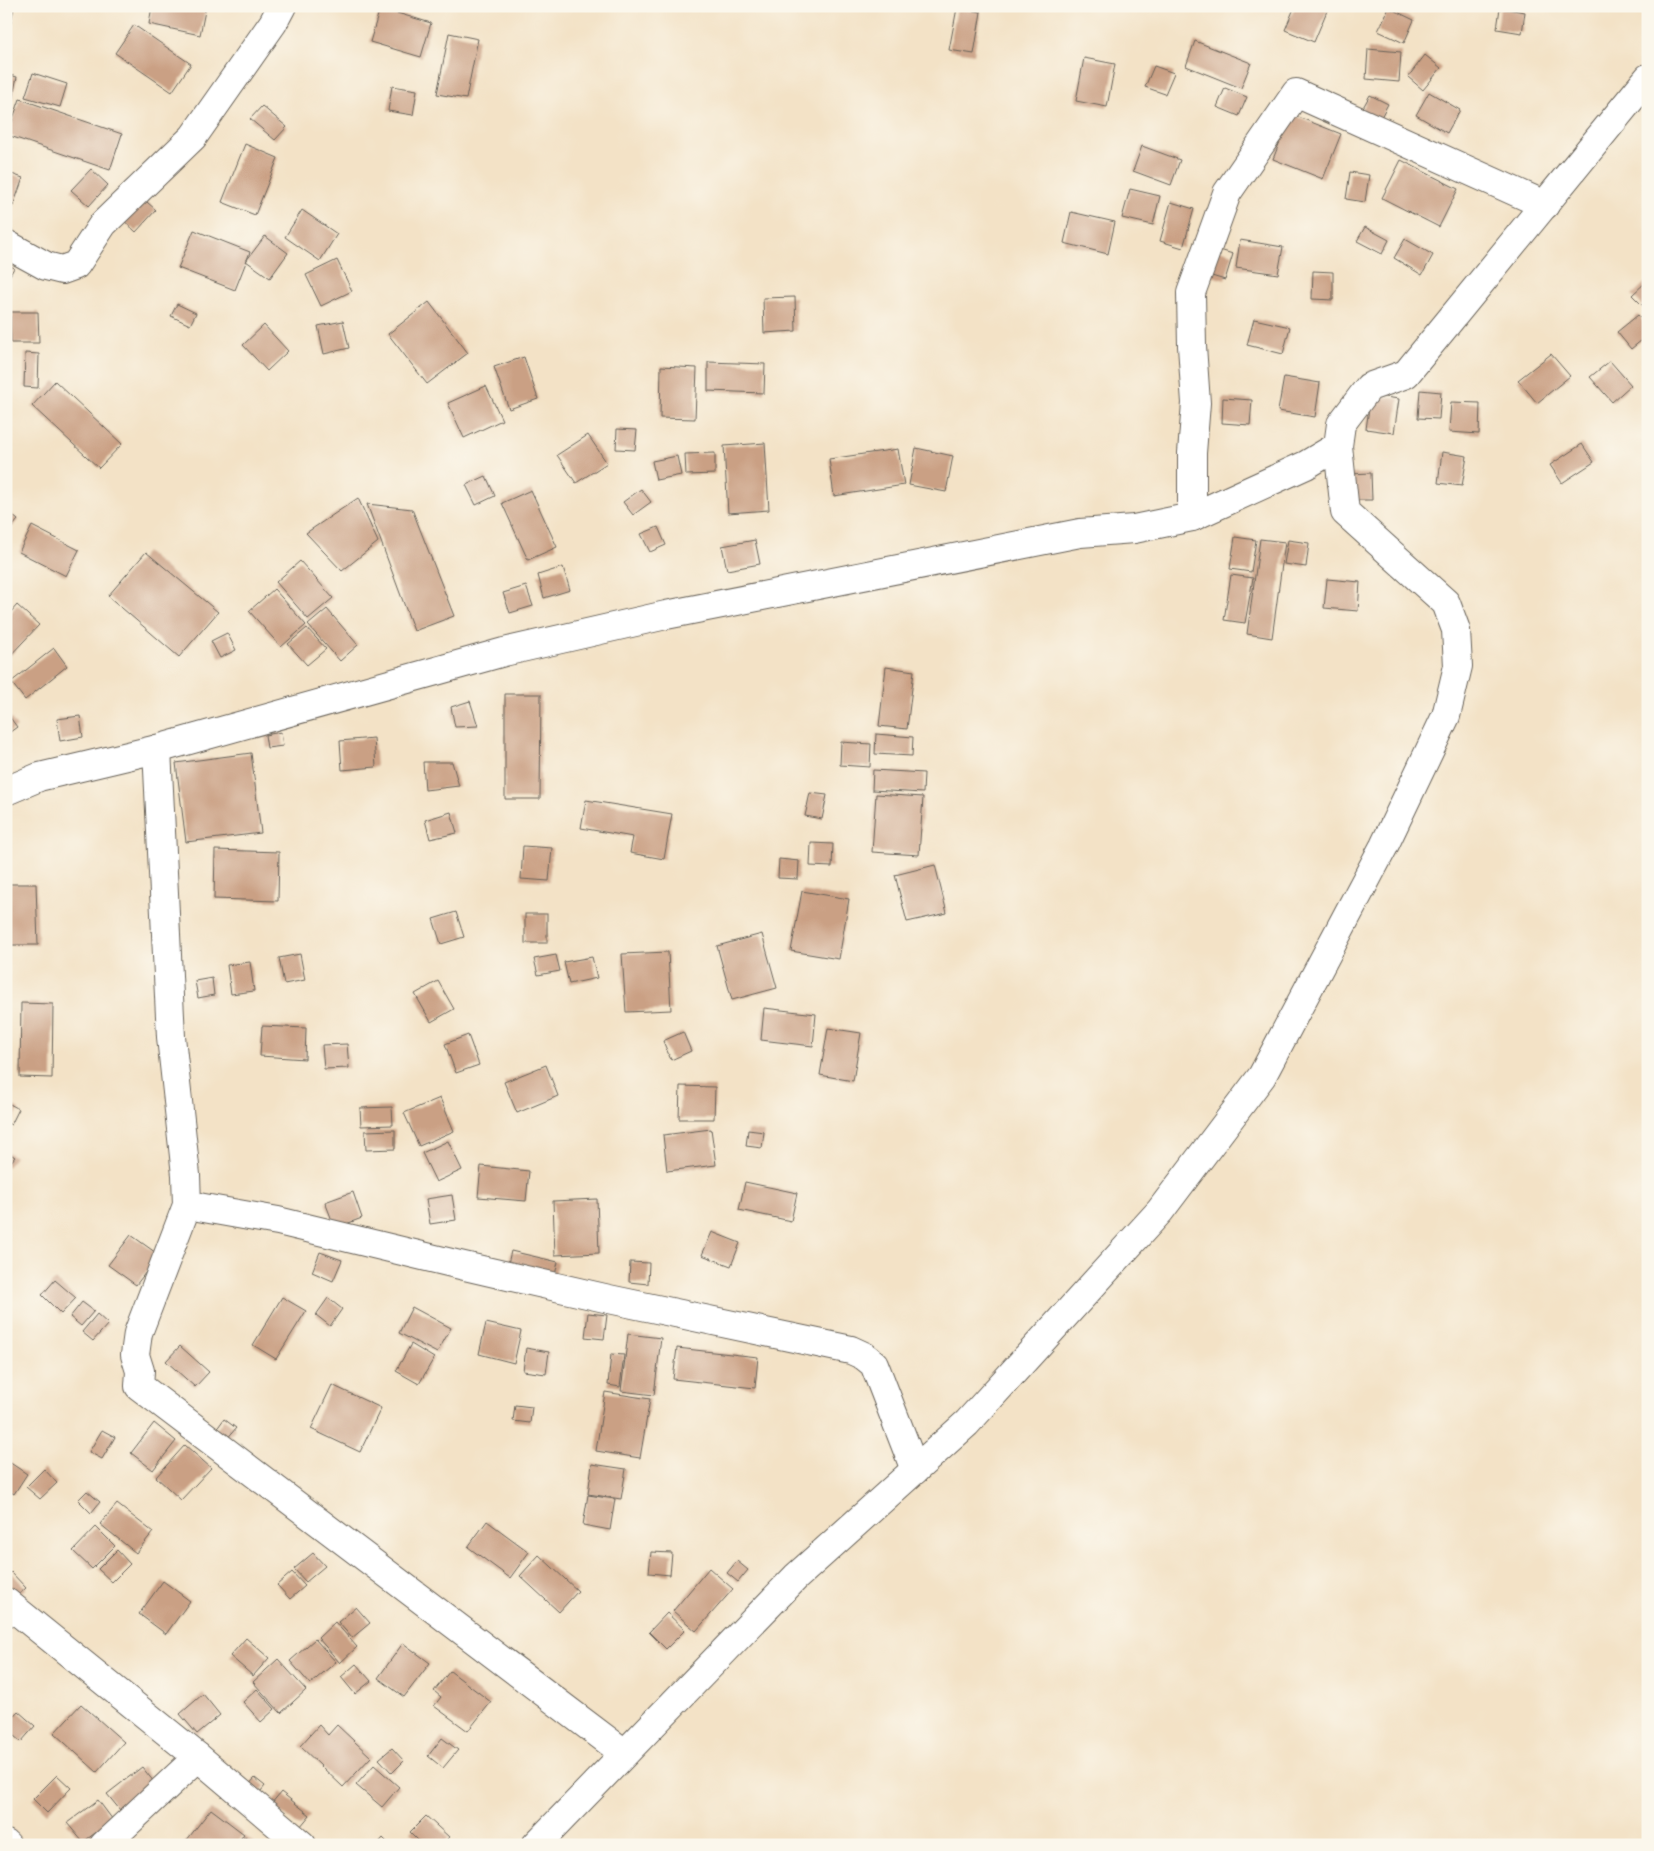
<svg xmlns="http://www.w3.org/2000/svg" width="1654" height="1851" viewBox="0 0 1654 1851" font-family="'Comic Neue',sans-serif">
  <style>
    .building { fill: #caa084 }
    .lines { fill: none; stroke-linecap: round; stroke-linejoin: round }
    .street-casing { stroke: #676158; stroke-width: 30 }
    .street { stroke: #fff; stroke-width: 28 }
  </style>
  <rect width="100%" height="100%" fill="#fbf7ec"/>
  <filter id="ink" filterUnits="userSpaceOnUse"><feTurbulence type="fractalNoise" baseFrequency=".02" numOctaves="2"/><feDisplacementMap in="SourceGraphic" scale="10" xChannelSelector="R" yChannelSelector="G"/><feConvolveMatrix kernelMatrix="1 2 1 2 8 2 1 2 1" color-interpolation-filters="sRGB"/></filter>
  <filter id="wash" filterUnits="userSpaceOnUse"><feTurbulence type="fractalNoise" baseFrequency=".0096" numOctaves="4" result="noise"/><feDisplacementMap in="SourceGraphic" scale="20" xChannelSelector="R" yChannelSelector="G"/><feGaussianBlur stdDeviation="1.12" result="paint"/><feColorMatrix in="noise" values="0 0 0 0 0 0 0 0 0 0 0 0 0 0 0 0 0 1.4 0 .05"/><feComposite in="paint" operator="in"/></filter>
  <g filter="url(#wash)">
    <rect width="100%" height="100%" fill="#f3e2c6"/>
    <g id="blocks">
      <g class="building">
        <polygon points="6,6 14,7 7,41 6,41"/>
        <polygon points="152,6 206,6 200,35 149,24"/>
        <polygon points="1295,6 1329,6 1314,42 1285,30"/>
        <polygon points="380,8 431,23 421,57 370,42"/>
        <polygon points="957,8 981,12 974,54 949,50"/>
        <polygon points="1389,8 1414,20 1404,43 1378,31"/>
        <polygon points="1500,8 1525,12 1522,33 1497,29"/>
        <polygon points="134,25 191,64 172,92 115,53"/>
        <polygon points="449,33 478,39 466,99 437,94"/>
        <polygon points="1195,41 1251,63 1241,88 1186,66"/>
        <polygon points="1368,49 1401,52 1399,82 1366,79"/>
        <polygon points="1425,55 1441,68 1423,90 1408,77"/>
        <polygon points="1084,58 1115,64 1107,107 1076,101"/>
        <polygon points="1154,66 1174,73 1165,94 1145,87"/>
        <polygon points="33,73 67,84 60,107 25,97"/>
        <polygon points="6,74 17,77 12,100 6,98"/>
        <polygon points="392,86 417,90 413,115 388,111"/>
        <polygon points="1225,88 1247,97 1239,116 1217,107"/>
        <polygon points="1429,92 1460,110 1447,133 1416,115"/>
        <polygon points="1370,95 1388,104 1379,121 1361,111"/>
        <polygon points="20,99 122,134 110,170 7,135"/>
        <polygon points="262,106 287,127 275,140 250,119"/>
        <polygon points="1291,114 1341,134 1323,179 1273,159"/>
        <polygon points="245,144 278,158 255,215 222,202"/>
        <polygon points="1142,146 1180,160 1171,185 1133,171"/>
        <polygon points="1401,160 1458,189 1439,227 1382,198"/>
        <polygon points="91,169 108,185 89,206 71,190"/>
        <polygon points="6,172 23,178 13,206 6,203"/>
        <polygon points="1350,172 1369,175 1365,202 1346,199"/>
        <polygon points="1130,189 1160,196 1153,225 1122,218"/>
        <polygon points="138,194 156,210 136,232 119,216"/>
        <polygon points="1171,202 1194,209 1183,248 1160,241"/>
        <polygon points="302,210 337,234 320,261 285,237"/>
        <polygon points="1071,212 1115,222 1108,254 1064,243"/>
        <polygon points="1365,227 1389,240 1382,254 1357,241"/>
        <polygon points="194,230 250,252 235,290 178,268"/>
        <polygon points="265,236 288,253 270,278 246,261"/>
        <polygon points="1405,239 1433,255 1422,275 1394,258"/>
        <polygon points="1240,240 1283,247 1278,274 1236,268"/>
        <polygon points="1213,248 1233,254 1225,280 1205,274"/>
        <polygon points="337,260 352,291 321,306 306,275"/>
        <polygon points="6,263 14,268 6,282"/>
        <polygon points="1313,271 1333,272 1333,300 1312,299"/>
        <polygon points="1648,280 1648,305 1645,308 1632,295"/>
        <polygon points="795,297 796,331 764,333 763,298"/>
        <polygon points="429,302 468,353 427,384 388,334"/>
        <polygon points="177,304 196,313 190,325 171,316"/>
        <polygon points="10,312 38,312 39,343 11,343"/>
        <polygon points="1638,315 1648,326 1648,335 1631,349 1617,332"/>
        <polygon points="1254,319 1290,327 1283,354 1247,345"/>
        <polygon points="343,321 349,348 324,354 318,326"/>
        <polygon points="264,325 288,351 267,371 243,345"/>
        <polygon points="25,353 39,354 38,388 24,387"/>
        <polygon points="1551,354 1570,376 1537,403 1518,380"/>
        <polygon points="524,357 538,399 509,409 494,367"/>
        <polygon points="1610,361 1631,385 1612,402 1590,377"/>
        <polygon points="708,362 765,364 764,393 708,391"/>
        <polygon points="661,366 697,368 695,419 660,418"/>
        <polygon points="1284,377 1320,383 1315,417 1278,411"/>
        <polygon points="55,381 122,444 99,468 32,406"/>
        <polygon points="486,386 502,420 464,438 448,403"/>
        <polygon points="1420,390 1441,392 1439,419 1418,418"/>
        <polygon points="1371,395 1399,399 1394,433 1366,429"/>
        <polygon points="1223,398 1252,400 1250,425 1222,423"/>
        <polygon points="1451,402 1480,403 1479,434 1449,432"/>
        <polygon points="617,429 637,430 635,450 616,449"/>
        <polygon points="588,435 607,463 576,483 557,455"/>
        <polygon points="765,443 769,510 728,513 724,446"/>
        <polygon points="1582,444 1594,462 1562,483 1550,465"/>
        <polygon points="916,448 953,456 946,492 909,485"/>
        <polygon points="898,449 904,485 834,496 829,459"/>
        <polygon points="1442,452 1467,456 1462,486 1438,483"/>
        <polygon points="715,453 715,474 686,475 685,454"/>
        <polygon points="677,456 681,475 656,480 652,461"/>
        <polygon points="1371,473 1372,500 1351,500 1350,474"/>
        <polygon points="486,476 495,496 476,505 466,485"/>
        <polygon points="641,489 651,502 633,515 623,502"/>
        <polygon points="531,490 557,547 528,560 502,503"/>
        <polygon points="358,498 378,542 342,571 306,533"/>
        <polygon points="367,504 412,509 454,616 414,631"/>
        <polygon points="6,510 18,520 6,534"/>
        <polygon points="32,526 79,550 66,576 19,552"/>
        <polygon points="658,527 666,545 650,552 641,534"/>
        <polygon points="1235,537 1256,540 1251,572 1230,569"/>
        <polygon points="1260,539 1285,542 1272,638 1247,634"/>
        <polygon points="755,540 760,564 727,570 722,546"/>
        <polygon points="1288,540 1309,543 1306,567 1284,564"/>
        <polygon points="146,552 218,612 179,657 108,596"/>
        <polygon points="300,561 333,598 308,619 276,582"/>
        <polygon points="563,567 570,590 544,598 538,575"/>
        <polygon points="1231,575 1253,578 1245,623 1224,620"/>
        <polygon points="1327,579 1360,582 1358,611 1324,608"/>
        <polygon points="526,586 533,606 510,613 503,593"/>
        <polygon points="274,589 306,625 281,647 249,611"/>
        <polygon points="17,605 39,625 6,660 6,609 10,613"/>
        <polygon points="327,609 358,645 340,661 308,625"/>
        <polygon points="307,628 326,649 307,665 288,644"/>
        <polygon points="227,633 236,650 220,658 211,641"/>
        <polygon points="54,648 67,666 25,700 11,682"/>
        <polygon points="886,667 914,671 907,729 879,726"/>
        <polygon points="505,694 541,694 540,799 505,799"/>
        <polygon points="470,701 478,726 455,727 451,707"/>
        <polygon points="6,712 17,727 6,735"/>
        <polygon points="80,716 83,737 60,741 57,719"/>
        <polygon points="281,732 283,746 267,748 265,735"/>
        <polygon points="876,734 913,737 912,756 875,754"/>
        <polygon points="374,738 376,767 342,770 340,741"/>
        <polygon points="841,742 871,744 870,767 840,765"/>
        <polygon points="251,753 261,833 186,842 176,763"/>
        <polygon points="423,762 452,762 459,786 425,790"/>
        <polygon points="873,770 924,773 923,793 872,790"/>
        <polygon points="810,793 827,795 822,819 805,816"/>
        <polygon points="876,794 923,797 919,855 872,852"/>
        <polygon points="586,800 672,814 664,859 630,853 633,837 581,828"/>
        <polygon points="451,812 457,833 430,839 425,820"/>
        <polygon points="811,843 833,844 832,867 810,866"/>
        <polygon points="523,846 552,848 549,881 521,879"/>
        <polygon points="215,850 279,852 278,901 214,899"/>
        <polygon points="779,859 799,861 798,879 778,878"/>
        <polygon points="935,865 947,913 907,922 895,875"/>
        <polygon points="6,884 36,884 38,945 6,945"/>
        <polygon points="802,891 849,899 839,959 791,951"/>
        <polygon points="456,912 464,937 441,944 433,919"/>
        <rect x="525" y="914" width="22" height="29"/>
        <polygon points="762,934 777,988 732,1000 717,946"/>
        <polygon points="668,952 671,1010 626,1012 622,954"/>
        <polygon points="300,954 305,980 284,984 279,958"/>
        <polygon points="556,955 560,971 538,975 534,959"/>
        <polygon points="592,957 597,978 569,984 564,962"/>
        <polygon points="250,962 254,991 231,994 227,965"/>
        <polygon points="212,978 214,995 198,998 195,981"/>
        <polygon points="438,981 454,1009 431,1022 415,994"/>
        <polygon points="21,1003 53,1004 52,1078 20,1077"/>
        <polygon points="764,1008 816,1014 813,1046 761,1040"/>
        <polygon points="262,1026 306,1028 305,1059 260,1056"/>
        <polygon points="828,1028 861,1033 853,1081 820,1075"/>
        <polygon points="683,1032 691,1051 671,1060 663,1041"/>
        <polygon points="468,1035 479,1065 456,1073 445,1044"/>
        <polygon points="347,1044 349,1068 324,1069 322,1045"/>
        <polygon points="546,1065 558,1096 517,1113 504,1082"/>
        <polygon points="680,1086 715,1087 714,1119 679,1119"/>
        <polygon points="440,1098 454,1131 419,1146 404,1113"/>
        <polygon points="6,1102 19,1109 11,1125 6,1122"/>
        <polygon points="392,1107 393,1125 361,1126 360,1108"/>
        <polygon points="711,1129 716,1165 667,1171 663,1135"/>
        <polygon points="395,1130 395,1149 366,1150 365,1131"/>
        <polygon points="748,1130 764,1132 762,1148 746,1146"/>
        <polygon points="448,1141 462,1170 436,1182 422,1153"/>
        <polygon points="6,1151 15,1157 6,1168"/>
        <polygon points="481,1166 529,1171 526,1201 478,1197"/>
        <polygon points="745,1182 797,1193 791,1221 739,1210"/>
        <polygon points="353,1192 362,1218 335,1228 325,1202"/>
        <polygon points="452,1195 456,1220 430,1224 426,1199"/>
        <polygon points="597,1199 599,1253 555,1255 553,1201"/>
        <polygon points="712,1232 740,1243 731,1266 702,1255"/>
        <polygon points="131,1235 159,1255 136,1285 108,1265"/>
        <polygon points="511,1251 558,1262 554,1279 507,1268"/>
        <polygon points="320,1252 342,1260 333,1281 312,1272"/>
        <polygon points="630,1262 649,1263 648,1284 629,1282"/>
        <polygon points="55,1280 76,1298 61,1314 42,1295"/>
        <polygon points="282,1297 306,1311 276,1359 253,1345"/>
        <polygon points="328,1298 342,1309 330,1326 316,1315"/>
        <polygon points="82,1302 94,1311 81,1326 70,1317"/>
        <polygon points="412,1307 451,1328 437,1353 399,1333"/>
        <polygon points="588,1313 607,1315 604,1339 585,1337"/>
        <polygon points="97,1314 108,1324 93,1341 82,1332"/>
        <polygon points="486,1323 521,1331 514,1363 479,1354"/>
        <polygon points="628,1334 661,1338 654,1395 621,1391"/>
        <polygon points="411,1344 434,1358 419,1384 396,1371"/>
        <polygon points="180,1346 209,1372 195,1387 166,1361"/>
        <polygon points="526,1348 549,1352 546,1374 523,1371"/>
        <polygon points="677,1348 758,1357 755,1388 673,1379"/>
        <polygon points="611,1354 624,1355 620,1387 608,1385"/>
        <polygon points="332,1385 381,1408 360,1452 311,1429"/>
        <polygon points="605,1392 650,1399 640,1458 596,1451"/>
        <polygon points="515,1405 532,1407 530,1423 513,1421"/>
        <polygon points="224,1419 236,1428 222,1445 211,1437"/>
        <polygon points="154,1423 176,1441 153,1470 131,1453"/>
        <polygon points="102,1430 115,1437 102,1459 89,1452"/>
        <polygon points="185,1445 211,1468 181,1500 156,1477"/>
        <polygon points="6,1460 27,1474 14,1494 6,1489"/>
        <polygon points="592,1464 626,1469 621,1499 588,1494"/>
        <polygon points="44,1469 57,1483 40,1499 26,1487"/>
        <polygon points="87,1491 100,1502 91,1513 78,1500"/>
        <polygon points="588,1495 615,1499 610,1530 583,1525"/>
        <polygon points="117,1504 153,1532 136,1553 100,1524"/>
        <polygon points="487,1521 529,1552 510,1578 468,1547"/>
        <polygon points="96,1527 115,1546 92,1569 73,1551"/>
        <polygon points="117,1550 130,1564 112,1582 98,1569"/>
        <polygon points="651,1552 672,1553 670,1575 649,1573"/>
        <polygon points="313,1553 325,1566 306,1582 294,1569"/>
        <polygon points="539,1555 578,1591 559,1612 520,1576"/>
        <polygon points="737,1561 748,1570 738,1582 727,1573"/>
        <polygon points="709,1568 733,1589 696,1631 673,1611"/>
        <polygon points="11,1572 26,1588 15,1598 6,1590 6,1577"/>
        <polygon points="292,1572 305,1586 290,1599 277,1585"/>
        <polygon points="163,1581 190,1601 166,1634 139,1614"/>
        <polygon points="356,1607 370,1623 352,1638 338,1622"/>
        <polygon points="667,1613 685,1630 666,1649 649,1632"/>
        <polygon points="335,1622 357,1647 340,1663 318,1638"/>
        <polygon points="246,1638 269,1658 253,1676 230,1656"/>
        <polygon points="315,1639 336,1662 310,1684 290,1661"/>
        <polygon points="403,1643 430,1663 404,1697 378,1678"/>
        <polygon points="278,1659 306,1690 281,1713 253,1682"/>
        <polygon points="356,1664 371,1681 355,1694 341,1677"/>
        <polygon points="450,1671 491,1702 468,1731 434,1706 441,1697 434,1691"/>
        <polygon points="257,1689 275,1709 261,1722 243,1702"/>
        <polygon points="203,1694 220,1715 197,1734 180,1714"/>
        <polygon points="81,1704 124,1742 97,1772 54,1733"/>
        <polygon points="18,1711 35,1726 21,1742 6,1729 6,1724"/>
        <polygon points="319,1725 328,1735 337,1725 371,1757 343,1787 300,1746"/>
        <polygon points="442,1738 458,1750 443,1768 428,1756"/>
        <polygon points="392,1748 404,1761 392,1773 379,1759"/>
        <polygon points="374,1765 399,1787 382,1807 356,1785"/>
        <polygon points="142,1767 154,1782 120,1810 107,1794"/>
        <polygon points="57,1775 71,1788 47,1813 33,1799"/>
        <polygon points="255,1778 265,1786 256,1797 246,1788"/>
        <polygon points="281,1792 310,1815 300,1827 271,1804"/>
        <polygon points="98,1800 113,1820 83,1842 67,1823"/>
        <polygon points="211,1809 244,1834 236,1845 183,1845"/>
        <polygon points="426,1816 449,1837 443,1845 423,1845 410,1832"/>
        <polygon points="245,1836 256,1845 239,1845"/>
        <polygon points="383,1838 390,1845 377,1845"/>
      </g>
    </g>
  </g>
  <g filter="url(#ink)">
    <use href="#blocks" fill-opacity="0" stroke="#676158" stroke-width="1"/>
    <g class="lines">
      <g class="street-casing">
        <g id="street">
          <polyline points="6,244 46,266 62,270 76,265 103,224 193,137 273,23 282,6"/>
          <polyline points="1192,517 1192,453 1196,403 1192,346 1191,293 1227,193 1296,93 1545,205"/>
          <polyline points="157,749 171,1037 186,1175 187,1205 138,1333 135,1355 140,1371 139,1386 624,1753"/>
          <polyline points="6,791 39,777 157,749 504,652 666,615 1080,533 1134,529 1192,517 1306,465 1338,446 1341,424 1369,387 1406,374 1648,78"/>
          <polyline points="187,1205 278,1221 460,1265 609,1299 851,1350 864,1356 874,1364 915,1470"/>
          <polyline points="6,1602 198,1757 302,1845"/>
          <polyline points="6,1844 7,1845"/>
          <polyline points="104,1845 198,1757"/>
          <polyline points="536,1845 796,1577 967,1423 1160,1211 1262,1076 1384,846 1446,716 1458,666 1456,630 1446,603 1345,512 1338,446"/>
        </g>
      </g>
      <use href="#street" class="street"/>
    </g>
  </g>
  <rect width="1654" height="1851" fill="none" stroke="#fbf7ec" stroke-width="25"/>
</svg>
